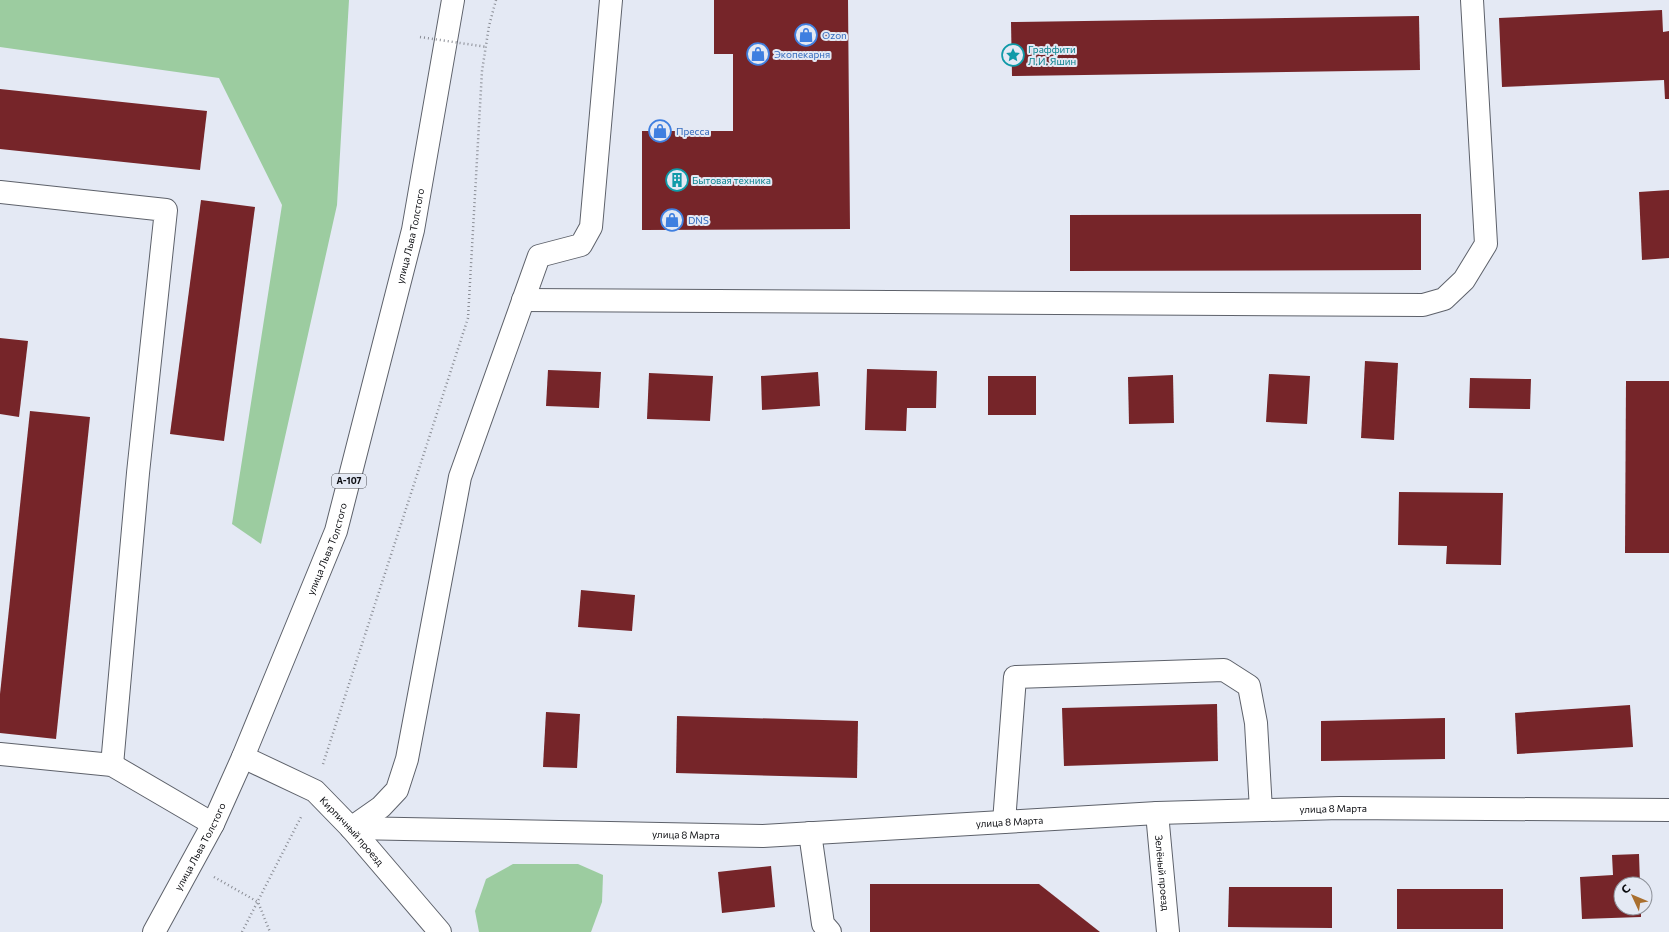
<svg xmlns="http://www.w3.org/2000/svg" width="1669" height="932" viewBox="0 0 1669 932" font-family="Commissioner,sans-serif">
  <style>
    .green { fill: #9ccca0 }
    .building { fill: #762529 }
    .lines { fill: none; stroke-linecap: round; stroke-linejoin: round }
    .minor-casing { stroke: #5d616a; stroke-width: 24 }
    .highway-casing { stroke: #5d616a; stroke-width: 24 }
    .path { stroke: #8a8d95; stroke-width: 2.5; stroke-dasharray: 1 3; stroke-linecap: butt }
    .minor { stroke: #fff; stroke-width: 22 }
    .highway { stroke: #fff; stroke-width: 22 }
    .path-bridge { stroke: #8a8d95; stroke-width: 2.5; stroke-dasharray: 1 3; stroke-linecap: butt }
    .labels { text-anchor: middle; stroke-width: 4; stroke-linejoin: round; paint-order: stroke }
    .shield { fill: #e4e9f4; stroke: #4c4e54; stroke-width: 1 }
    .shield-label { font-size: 9px; font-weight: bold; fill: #0b0c10 }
    .shop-label { font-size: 10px; fill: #366cbe; stroke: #e4e9f4; text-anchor: start }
    .culture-label { font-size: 10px; fill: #0d838f; stroke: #e4e9f4; text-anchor: start }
    .street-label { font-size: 10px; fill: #0b0c10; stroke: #e4e9f4 }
  </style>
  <rect width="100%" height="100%" fill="#e4e9f4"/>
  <g class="green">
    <polygon points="0,0 349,0 337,205 261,544 232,524 282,205 219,78 0,47"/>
    <polygon points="513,864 578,864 603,875 602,902 591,932 479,932 475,911 486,879"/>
  </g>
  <g class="building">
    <polygon points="714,0 848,0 850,229 642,230 642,131 733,131 733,54 714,54"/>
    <polygon points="1662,10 1663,32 1669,31 1669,99 1665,99 1664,80 1502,87 1499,18"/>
    <polygon points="1419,16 1420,70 1012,76 1011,22"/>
    <polygon points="0,89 207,111 200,170 0,149"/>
    <polygon points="1669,190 1669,258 1642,260 1639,192"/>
    <polygon points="201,200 255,207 224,441 170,434"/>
    <polygon points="1421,214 1421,270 1070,271 1070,215"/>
    <polygon points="0,338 28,341 19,417 0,414"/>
    <polygon points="1365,361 1398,363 1394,440 1361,438"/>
    <polygon points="867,369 937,371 936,408 907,408 906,431 865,430"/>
    <polygon points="548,370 601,372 599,408 546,406"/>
    <polygon points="818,372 820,406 762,410 761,376"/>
    <polygon points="649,373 713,376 710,421 647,419"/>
    <polygon points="1269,374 1310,376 1307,424 1266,422"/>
    <polygon points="1173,375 1174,423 1129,424 1128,377"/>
    <rect x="988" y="376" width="48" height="39"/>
    <polygon points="1470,378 1531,379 1530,409 1469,408"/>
    <polygon points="1626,381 1669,381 1669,553 1625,553"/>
    <polygon points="30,411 90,417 56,739 0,733 0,694"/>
    <polygon points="1399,492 1503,493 1501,565 1446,564 1447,546 1398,545"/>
    <polygon points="581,590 635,595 632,631 578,627"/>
    <polygon points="1217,704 1218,761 1064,766 1062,708"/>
    <polygon points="1630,705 1633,747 1517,754 1515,713"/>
    <polygon points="546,712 580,714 577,768 543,767"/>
    <polygon points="677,716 858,721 857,778 676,773"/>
    <polygon points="1445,718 1445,759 1321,761 1321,721"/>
    <polygon points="1639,854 1640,884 1621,884 1621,908 1641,908 1641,917 1582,919 1580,877 1613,875 1612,855"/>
    <polygon points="771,866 775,907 722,913 718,872"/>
    <polygon points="870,884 1039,884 1100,932 870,932"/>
    <polygon points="1229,887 1332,887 1332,928 1228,927"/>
    <rect x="1397" y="889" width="106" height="40"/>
  </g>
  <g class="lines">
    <g class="minor-casing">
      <g id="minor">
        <polyline points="0,192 166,210 138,473 112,765"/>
        <polyline points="523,300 1423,305 1444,299 1464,280 1486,244 1472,0"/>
        <polyline points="0,754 112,765 213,824"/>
        <path id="s1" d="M243 757 315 791 351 828 440 932"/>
        <path id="s2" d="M1157 813 1168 932"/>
        <polyline points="1004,822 1015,677 1224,670 1249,686 1256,723 1261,810"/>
        <path id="s3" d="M351 828 763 836 1157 813 1340 808 1669 810"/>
        <polyline points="351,828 381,807 397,790 407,759 460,477 539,256 581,245 591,227 611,0"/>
        <polyline points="810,833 823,924 830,932"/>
      </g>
    </g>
    <g class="highway-casing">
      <g id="highway">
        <path id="s4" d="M154 932 213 824 243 757 336 531 413 230 453 0"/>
      </g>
    </g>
    <g class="path">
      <polyline points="323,764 468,318 482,71 489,26 496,0"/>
      <polyline points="214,877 258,902 270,932"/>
      <polyline points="242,932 302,815"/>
    </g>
    <use href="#minor" class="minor"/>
    <use href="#highway" class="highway"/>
    <polyline class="path-bridge" points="420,37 487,47"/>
  </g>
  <defs>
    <g id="shop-ring" transform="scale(1.15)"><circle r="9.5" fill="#e4e9f4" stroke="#3f7fe0" stroke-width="1.5"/><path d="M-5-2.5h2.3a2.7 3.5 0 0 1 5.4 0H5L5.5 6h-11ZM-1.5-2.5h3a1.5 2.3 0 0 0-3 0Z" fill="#3f7fe0"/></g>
    <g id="sight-ring" transform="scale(1.15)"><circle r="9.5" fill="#e4e9f4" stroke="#0f9aa8" stroke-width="1.5"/><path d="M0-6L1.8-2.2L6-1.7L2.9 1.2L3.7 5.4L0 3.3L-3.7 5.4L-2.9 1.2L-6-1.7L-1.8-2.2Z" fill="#0f9aa8"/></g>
    <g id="building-ring" transform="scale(1.15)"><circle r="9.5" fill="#e4e9f4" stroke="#0f9aa8" stroke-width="1.5"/><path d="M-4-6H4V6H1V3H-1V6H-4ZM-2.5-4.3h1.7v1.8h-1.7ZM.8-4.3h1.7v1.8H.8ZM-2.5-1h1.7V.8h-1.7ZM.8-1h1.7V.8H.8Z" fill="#0f9aa8"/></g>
  </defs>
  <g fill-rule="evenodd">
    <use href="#shop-ring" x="806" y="35"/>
    <use href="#shop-ring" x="758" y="54"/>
    <use href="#sight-ring" x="1013" y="55"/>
    <use href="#shop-ring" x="660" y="131"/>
    <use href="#building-ring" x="677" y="180"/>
    <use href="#shop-ring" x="672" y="220"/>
  </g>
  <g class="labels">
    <rect class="shield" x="332" y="474" width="34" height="14" rx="3"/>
    <g class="shield-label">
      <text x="349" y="484">А-107</text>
    </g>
    <g class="shop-label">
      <text x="822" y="39">Ozon</text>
      <text x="774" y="58">Экопекарня</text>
      <text x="676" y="135">Пресса</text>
      <text x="688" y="224">DNS</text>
    </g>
    <g class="culture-label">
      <text x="1028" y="53">Граффити<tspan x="1028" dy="12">Л.И. Яшин</tspan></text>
      <text x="692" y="184">Бытовая техника</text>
    </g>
    <g class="street-label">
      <text dy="4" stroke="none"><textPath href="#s4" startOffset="745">улица Льва Толстого</textPath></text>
      <text dy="4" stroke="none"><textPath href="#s4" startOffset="421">улица Льва Толстого</textPath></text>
      <text dy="4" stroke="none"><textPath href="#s3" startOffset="983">улица 8 Марта</textPath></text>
      <text dy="4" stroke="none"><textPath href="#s3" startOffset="659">улица 8 Марта</textPath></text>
      <text dy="4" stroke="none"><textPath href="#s1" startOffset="134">Кирпичный проезд</textPath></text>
      <text dy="4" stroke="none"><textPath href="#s3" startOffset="335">улица 8 Марта</textPath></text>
      <text dy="4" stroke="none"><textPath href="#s4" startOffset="97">улица Льва Толстого</textPath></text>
      <text dy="4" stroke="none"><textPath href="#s2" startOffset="60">Зелёный проезд</textPath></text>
    </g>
  </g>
  <g transform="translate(1633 896) rotate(314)"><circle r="19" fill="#e4e9f4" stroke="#8d9199"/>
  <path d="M0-3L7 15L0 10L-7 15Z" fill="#a96f2f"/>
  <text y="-6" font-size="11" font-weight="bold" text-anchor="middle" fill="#0b0c10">С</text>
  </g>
</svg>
